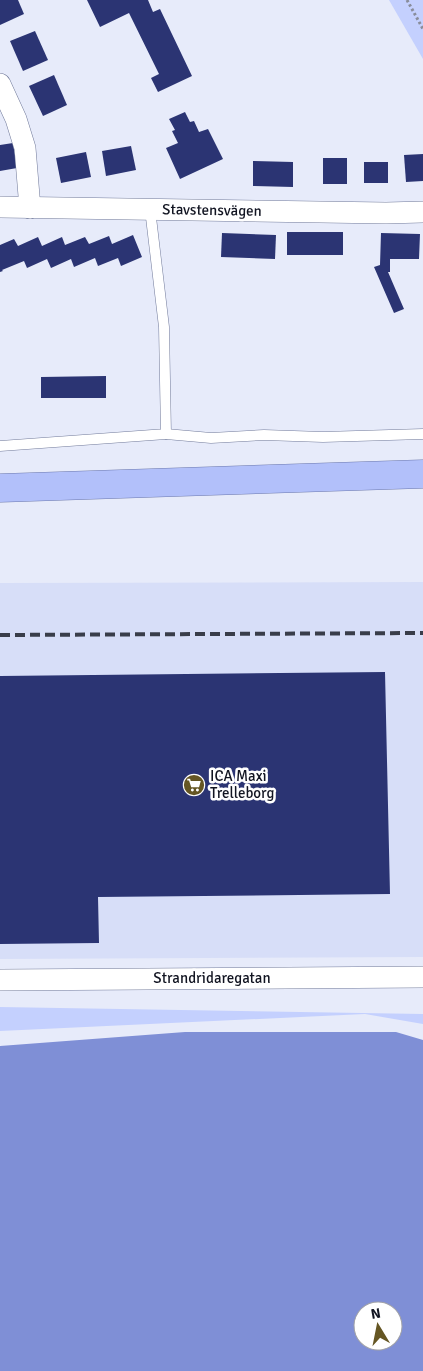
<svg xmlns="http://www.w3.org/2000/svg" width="423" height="1371" viewBox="0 0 423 1371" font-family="Signika,sans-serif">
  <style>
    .built { fill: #d7def8 }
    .green { fill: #c4d0fe }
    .water { fill: #7f8fd6; fill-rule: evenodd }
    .building { fill: #2b3473 }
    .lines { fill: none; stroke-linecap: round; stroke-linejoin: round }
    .service-casing { stroke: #727b9b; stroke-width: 11 }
    .minor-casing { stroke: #727b9b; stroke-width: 22 }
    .trunk-casing { stroke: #6d79ad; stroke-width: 29 }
    .path { stroke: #898d9b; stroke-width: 3; stroke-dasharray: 2.5 2.5; stroke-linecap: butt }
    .service { stroke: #fff; stroke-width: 10 }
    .minor { stroke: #fff; stroke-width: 21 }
    .trunk { stroke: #b2c0fa; stroke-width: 28 }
    .rail { stroke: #393d4a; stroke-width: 4; stroke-dasharray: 10 5; stroke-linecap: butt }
    .labels { text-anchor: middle; stroke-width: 5; stroke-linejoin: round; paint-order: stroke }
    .street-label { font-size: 15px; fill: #111421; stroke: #fff }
    .poi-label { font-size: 15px; fill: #111421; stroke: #fff; text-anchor: start }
  </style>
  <rect width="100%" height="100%" fill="#e7ebfa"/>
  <polygon class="built" points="423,582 423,957 0,959 0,583"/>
  <g class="green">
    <polygon points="389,0 423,0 423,59"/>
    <polygon points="0,1007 423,1014 423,1024 365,1014 0,1031"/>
  </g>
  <path class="water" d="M185 1032H396L423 1040V1371H0V1046ZM363 1311H393V1341H363Z"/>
  <g class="building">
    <polygon points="0,0 18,0 24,14 0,25"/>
    <polygon points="87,0 148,0 153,12 160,9 192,76 158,92 151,78 159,74 129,13 100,27"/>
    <polygon points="35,31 48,60 23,71 10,41"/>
    <polygon points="54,75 67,105 43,116 29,86"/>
    <polygon points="185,112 190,122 194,121 199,132 208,129 223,159 180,179 166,148 178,143 172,131 175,130 169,119"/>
    <polygon points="13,143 17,168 0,171 0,145"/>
    <polygon points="131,146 136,170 106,176 102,151"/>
    <polygon points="86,152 91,177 61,183 56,158"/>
    <polygon points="423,154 423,181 406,182 404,155"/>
    <rect x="323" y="158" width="24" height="26"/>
    <polygon points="253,161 293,162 293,187 253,186"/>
    <rect x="364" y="162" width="24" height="21"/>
    <rect x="287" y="232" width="56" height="23"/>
    <polygon points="222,233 276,235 275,259 221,257"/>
    <polygon points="381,233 420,234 419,259 390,259 390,272 388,272 404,309 394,313 374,267 380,265"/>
    <polygon points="133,235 142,257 121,266 118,258 98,266 95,258 74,267 71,259 51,268 47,259 27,268 24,261 2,270 3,271 0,272 0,245 14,239 18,246 38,237 42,246 62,237 65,245 85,237 89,244 109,236 112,244"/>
    <polygon points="106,376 106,398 41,398 41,377"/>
    <polygon points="385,672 390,894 98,897 99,943 0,944 0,676"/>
  </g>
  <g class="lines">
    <g class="service-casing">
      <g id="service">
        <polyline points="166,434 211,438 264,435 323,437 423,434"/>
        <polyline points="0,446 166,434 164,327 150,209"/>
      </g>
    </g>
    <g class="minor-casing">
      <g id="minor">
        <polyline points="0,84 16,119 25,148 30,208"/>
        <polyline points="0,207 386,213 423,212"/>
        <polyline points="0,980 423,977"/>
      </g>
    </g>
    <g class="trunk-casing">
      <polyline id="trunk" points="0,488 423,474"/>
    </g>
    <polyline class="path" points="407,0 423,29"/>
    <use href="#service" class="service"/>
    <use href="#minor" class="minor"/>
    <use href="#trunk" class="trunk"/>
    <polyline class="rail" points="0,635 423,633"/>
  </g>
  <defs>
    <g id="supermarket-disc" transform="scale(1.125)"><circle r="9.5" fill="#655623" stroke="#fff"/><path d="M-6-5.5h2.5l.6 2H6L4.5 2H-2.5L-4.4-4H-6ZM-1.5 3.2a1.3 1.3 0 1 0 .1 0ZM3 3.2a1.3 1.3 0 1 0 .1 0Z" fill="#fff"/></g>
  </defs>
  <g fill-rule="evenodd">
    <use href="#supermarket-disc" x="194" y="785"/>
  </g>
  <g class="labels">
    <g class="street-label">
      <text transform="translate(212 210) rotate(1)" y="5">Stavstensvägen</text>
      <text x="212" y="983">Strandridaregatan</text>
    </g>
    <g class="poi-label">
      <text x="210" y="781">ICA Maxi<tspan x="210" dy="17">Trelleborg</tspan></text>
    </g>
  </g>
  <g transform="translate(378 1326) rotate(350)"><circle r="24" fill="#ffffff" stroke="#a0a1a6"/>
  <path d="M0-4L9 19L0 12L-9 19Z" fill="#655623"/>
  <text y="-8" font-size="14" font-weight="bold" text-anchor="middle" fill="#111421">N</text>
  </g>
</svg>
